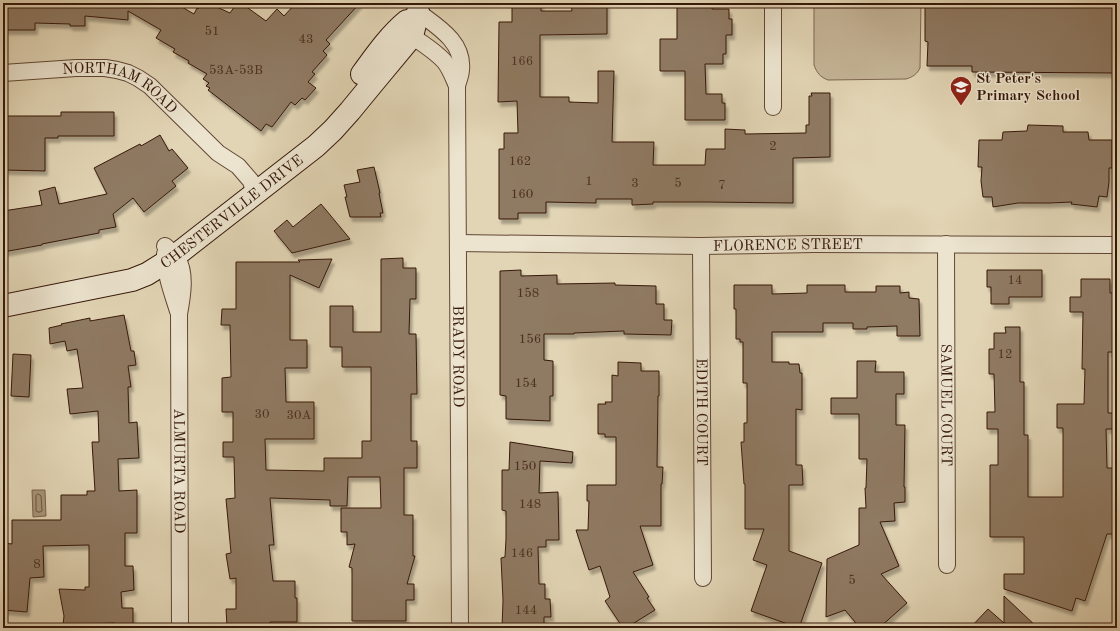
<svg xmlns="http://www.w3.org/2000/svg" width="1120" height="631" viewBox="0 0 1120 631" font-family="'Old Standard TT',serif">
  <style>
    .green { fill: #c5b598; stroke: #7e6651 }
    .water { fill: #a8957b; stroke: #7a634e }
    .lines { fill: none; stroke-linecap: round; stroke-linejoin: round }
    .shore { stroke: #6f5642; stroke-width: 1 }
    .building { fill: #8f7a63; stroke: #36180a; filter: url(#shadow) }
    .street-casing { stroke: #614735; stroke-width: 18 }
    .secondary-casing { stroke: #36180a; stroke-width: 24 }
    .street { stroke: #ece4cf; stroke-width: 16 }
    .secondary { stroke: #ece4cf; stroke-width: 22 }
    .labels { text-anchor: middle; stroke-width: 3; stroke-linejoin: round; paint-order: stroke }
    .number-label { font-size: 13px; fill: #4c3020 }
    .poi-label { font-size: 15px; font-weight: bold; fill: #36180a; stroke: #ece4cf; text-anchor: start }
    .street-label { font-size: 15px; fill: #36180a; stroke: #ece4cf }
  </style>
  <defs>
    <filter id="shadow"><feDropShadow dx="2.5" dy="4.5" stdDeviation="1" flood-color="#0004"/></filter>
  </defs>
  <rect width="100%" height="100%" fill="#e2d5b5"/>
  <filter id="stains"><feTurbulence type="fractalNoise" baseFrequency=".005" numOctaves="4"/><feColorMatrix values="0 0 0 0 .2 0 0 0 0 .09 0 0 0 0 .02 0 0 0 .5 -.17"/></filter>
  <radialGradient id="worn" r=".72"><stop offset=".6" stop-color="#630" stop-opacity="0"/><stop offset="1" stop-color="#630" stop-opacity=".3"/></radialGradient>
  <path class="green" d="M814 3H921L920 68C917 74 913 77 906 79L828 80C820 77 817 73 814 65Z"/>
  <polygon class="water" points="32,490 45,490 46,516 33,517"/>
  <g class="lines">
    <polygon class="shore" points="38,494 40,495 41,496 42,511 40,512 38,512 36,511 36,496"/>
  </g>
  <g class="building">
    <polygon points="3,3 175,3 194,14 197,8 198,9 201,3 208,3 230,13 237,3 241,3 266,21 277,9 284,16 296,3 360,3 326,40 330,44 323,51 327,55 312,72 315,74 308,82 316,88 305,100 302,98 295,105 291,102 272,127 266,124 261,131 208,90 210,88 206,86 209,83 203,79 207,74 188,63 189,61 173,52 175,49 156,38 161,30 128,11 128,20 85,16 85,26 70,26 70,24 35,23 35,30 3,30"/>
    <polygon points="512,3 541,3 541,11 572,11 571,3 607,3 607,34 540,35 540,97 569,97 569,102 598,103 598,71 614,71 612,142 654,142 653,165 705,165 706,149 725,149 725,129 745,130 745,134 806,133 806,125 809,125 809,96 812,96 811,93 830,93 830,157 793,158 793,203 705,202 653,202 653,204 632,205 632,199 596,199 596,203 546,202 546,213 518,213 518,219 499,219 499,149 504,149 504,133 518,133 517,101 498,102 499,22 512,22"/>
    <polygon points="677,3 712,3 712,9 729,9 729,19 732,19 732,35 726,35 726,54 723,54 723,64 705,64 706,94 722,94 722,103 725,103 725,120 685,120 685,71 660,71 660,39 677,39"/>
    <polygon points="925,3 1117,3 1117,73 972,72 972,66 927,66 928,42 925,41"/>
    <polygon points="61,112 114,112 114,136 58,136 58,138 45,138 45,171 4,170 5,116 61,116"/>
    <polygon points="1028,125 1063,126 1063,132 1088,132 1089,140 1112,140 1112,168 1109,168 1109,182 1107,197 1099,196 1097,207 1071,204 1072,202 1050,203 1018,203 993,207 992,197 983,197 981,181 982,167 978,167 979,140 1002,140 1003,132 1027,131"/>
    <polygon points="160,135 169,151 172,149 188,168 172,181 176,186 144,212 133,198 113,214 116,227 99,230 99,233 42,244 42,245 3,252 3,211 42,205 39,191 55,187 59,204 107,194 94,168 140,144 141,146"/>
    <polygon points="374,167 380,193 379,193 383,213 380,213 381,217 350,217 345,197 347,197 344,185 360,182 357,170"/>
    <polygon points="321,204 350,239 292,253 274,231 287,220 293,227"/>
    <polygon points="403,258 403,268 416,268 416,299 410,299 409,334 416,334 417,394 411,394 411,441 417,441 417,468 404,468 404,515 413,515 413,556 415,556 407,584 414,584 414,600 406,600 406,621 352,621 352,568 349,567 355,544 347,545 347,532 341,532 341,508 381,508 380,477 348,477 347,506 330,506 330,500 270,498 274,545 269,545 273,581 295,581 295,598 297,598 297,622 270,622 270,626 227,626 226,609 236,609 236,578 230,579 226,554 231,553 226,499 235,498 234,457 223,457 223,442 233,442 233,412 222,412 222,378 231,377 230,325 221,325 222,309 236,309 236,262 300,262 298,260 332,259 319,288 290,275 290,340 307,340 307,368 285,368 286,402 314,402 314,439 265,439 266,470 324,471 324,458 362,458 362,441 371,441 371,367 342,367 342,347 330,347 330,306 353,306 353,332 381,332 381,259"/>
    <polygon points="521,270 521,276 557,275 557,284 615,283 615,285 656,286 656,304 664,304 664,320 672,320 671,335 624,334 624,331 574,333 574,334 544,334 544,360 553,361 553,396 550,396 550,421 506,419 506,396 500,395 500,271"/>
    <polygon points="987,270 1042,270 1042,297 1009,297 1009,304 991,304 991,287 987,287"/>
    <polygon points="1081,279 1110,279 1110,293 1114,293 1114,297 1117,297 1117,311 1114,311 1114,352 1108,352 1108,413 1115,413 1115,429 1106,429 1107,468 1114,468 1115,513 1113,513 1113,534 1107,534 1085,601 1076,598 1072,611 1004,589 1004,574 1024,574 1024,537 990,537 990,465 998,465 998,429 987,429 987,412 995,412 994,374 989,374 989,349 994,349 994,333 1006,333 1005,327 1020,327 1020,382 1024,382 1024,435 1028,435 1028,497 1063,497 1063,428 1057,428 1057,404 1084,404 1085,369 1082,369 1083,312 1070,312 1070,297 1081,297"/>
    <polygon points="734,285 772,285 772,294 807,293 807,285 845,285 845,292 876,292 876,286 900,286 900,293 909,292 909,298 919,299 920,336 897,336 897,326 867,327 867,329 853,329 853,323 823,323 823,332 772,332 772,362 789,362 789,364 799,364 800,373 802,373 802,410 796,409 796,465 802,465 803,485 789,485 789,551 822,563 799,628 751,611 767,565 753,560 764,529 745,529 745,484 744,484 741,442 744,442 744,423 747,423 747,383 743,383 743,342 740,342 740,339 736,339 736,309 734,309"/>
    <polygon points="124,315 131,351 134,351 136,365 128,366 131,387 128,387 129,423 137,422 139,458 118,459 119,491 137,490 137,533 125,533 125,566 133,566 134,590 121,592 122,608 133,608 133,628 114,628 114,623 63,625 64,616 59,589 85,590 85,587 89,587 89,545 43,546 44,577 30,578 27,612 3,610 3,543 12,544 12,520 61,520 61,495 87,495 87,491 95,491 92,442 99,442 98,411 70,414 67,389 83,388 77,349 67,351 65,341 50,344 49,328 62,325 61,324 90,318 90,321"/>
    <polygon points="13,354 31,355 29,397 11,396"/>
    <polygon points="857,361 876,361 875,372 904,372 904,394 896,394 896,425 905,425 904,487 905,487 905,502 894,503 895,521 880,522 899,566 881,574 907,603 879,628 860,628 845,610 826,617 827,559 859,545 859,508 866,508 865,488 866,488 867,459 859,459 859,414 831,414 831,398 857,398"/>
    <polygon points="618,362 641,363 641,371 659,371 659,396 658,396 657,467 663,467 662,484 661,484 661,526 640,526 653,565 633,572 649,597 647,598 655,610 626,628 623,628 605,601 610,597 600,566 589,570 576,530 588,530 589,501 587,501 587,485 616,485 616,437 605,437 605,434 598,434 598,404 606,404 605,402 612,402 612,375 618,376"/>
    <polygon points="510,442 573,452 572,463 540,461 539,493 558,492 559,540 546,540 546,547 538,547 539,584 545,584 545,599 550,599 551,617 544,617 544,628 502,628 503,600 501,558 505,557 506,539 506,511 502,510 502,470 509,470"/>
    <polygon points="1004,596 1038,628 970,628 988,609 1004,623"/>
  </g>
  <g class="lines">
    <g class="street-casing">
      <g id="street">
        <polyline points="773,3 773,107"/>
        <path id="s1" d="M418 12C438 27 464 42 461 70 461 75 458 81 457 86L460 628"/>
        <path d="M404 31C417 40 433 49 444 61 450 68 453 77 457 86"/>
        <path id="s2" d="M3 73 76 68H105L117 70 128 73 138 78 150 86 218 153 238 166 251 181 255 195"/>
        <path id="s3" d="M458 243 701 246 813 244 1117 245"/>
        <path id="s4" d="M946 244 947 565"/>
        <path id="s5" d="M165 246C169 249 173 253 176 257 187 271 182 298 179 314L180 628"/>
        <path id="s6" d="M701 246 703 578"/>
        <path d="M165 254C165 274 172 292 178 311"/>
      </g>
    </g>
    <g class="secondary-casing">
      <g id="secondary">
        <path d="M362 74C376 55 389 36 407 21"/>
        <path id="s7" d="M3 306 132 280 147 274 171 259 316 146 333 130 350 111 373 83 412 36 418 12"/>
      </g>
    </g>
    <use href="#street" class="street"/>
    <use href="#secondary" class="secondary"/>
  </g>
  <defs>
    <g id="school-pin" transform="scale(1.15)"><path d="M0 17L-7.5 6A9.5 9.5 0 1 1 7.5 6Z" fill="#8f2418" stroke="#ece4cf"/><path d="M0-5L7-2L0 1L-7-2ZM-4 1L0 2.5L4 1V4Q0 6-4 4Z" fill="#fff"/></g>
  </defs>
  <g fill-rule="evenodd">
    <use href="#school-pin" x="961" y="87"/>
  </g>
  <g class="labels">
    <g class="number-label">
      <text x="212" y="35">51</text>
      <text x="306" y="43">43</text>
      <text x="522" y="65">166</text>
      <text x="236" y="74">53A-53B</text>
      <text x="773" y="150">2</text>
      <text x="520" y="165">162</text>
      <text x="589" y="185">1</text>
      <text x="635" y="187">3</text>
      <text x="678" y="187">5</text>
      <text x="722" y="189">7</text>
      <text x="522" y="198">160</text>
      <text x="1015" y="284">14</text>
      <text x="528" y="297">158</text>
      <text x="530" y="343">156</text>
      <text x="1005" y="358">12</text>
      <text x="526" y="387">154</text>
      <text x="262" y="418">30</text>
      <text x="299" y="419">30A</text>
      <text x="525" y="470">150</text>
      <text x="530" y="508">148</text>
      <text x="522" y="557">146</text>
      <text x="37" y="568">8</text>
      <text x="852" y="584">5</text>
      <text x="526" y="614">144</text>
    </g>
    <g class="poi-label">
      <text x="976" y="83">St Peter's<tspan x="976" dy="17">Primary School</tspan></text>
    </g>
    <g class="street-label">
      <text dy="5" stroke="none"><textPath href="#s2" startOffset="123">NORTHAM ROAD</textPath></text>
      <text dy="5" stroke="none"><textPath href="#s7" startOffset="253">CHESTERVILLE DRIVE</textPath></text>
      <text dy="5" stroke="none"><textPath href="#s3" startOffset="330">FLORENCE STREET</textPath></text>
      <text dy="5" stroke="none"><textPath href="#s1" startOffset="363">BRADY ROAD</textPath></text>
      <text dy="5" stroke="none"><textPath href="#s4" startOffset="161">SAMUEL COURT</textPath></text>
      <text dy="5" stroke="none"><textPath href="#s6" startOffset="166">EDITH COURT</textPath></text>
      <text dy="5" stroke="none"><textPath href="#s5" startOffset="231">ALMURTA ROAD</textPath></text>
    </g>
  </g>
  <rect width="1120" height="631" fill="none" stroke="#e2d5b5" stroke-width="16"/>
  <rect x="4" y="4" width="1112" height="623" fill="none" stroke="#36180a" stroke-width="2"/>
  <rect x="8" y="8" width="1104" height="615" fill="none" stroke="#36180a"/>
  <rect width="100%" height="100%" filter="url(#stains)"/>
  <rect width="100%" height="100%" fill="url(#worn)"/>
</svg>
